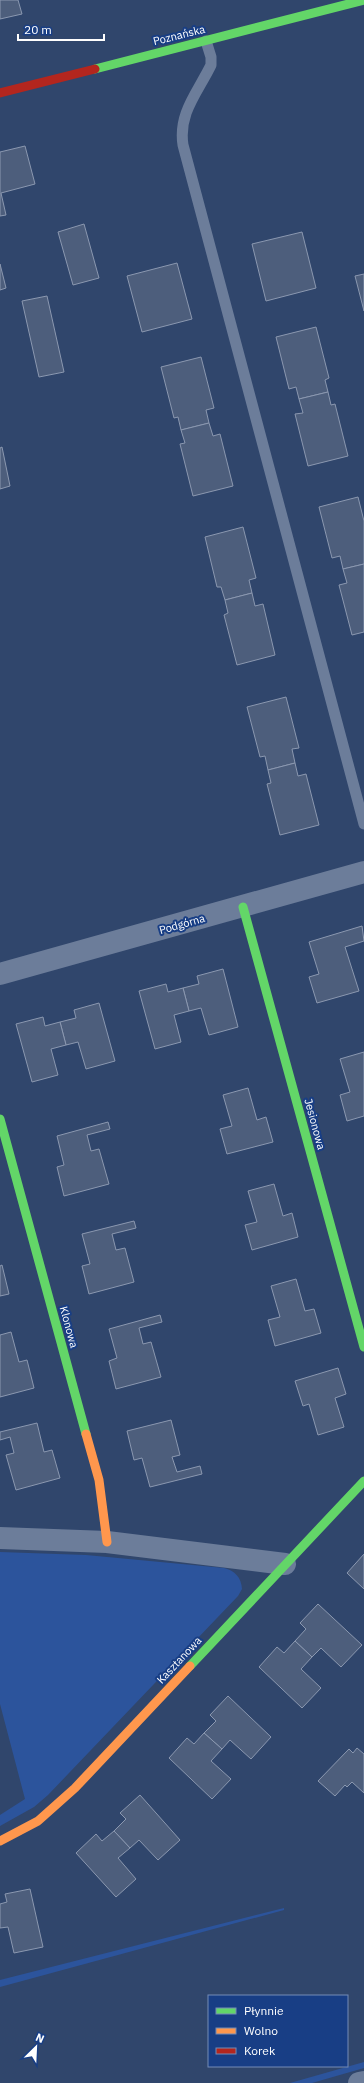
<svg xmlns="http://www.w3.org/2000/svg" width="364" height="2083" viewBox="0 0 364 2083" font-family="'IBM Plex Sans',sans-serif">
  <style>
    .green { fill: #2c549c }
    .building { fill: #4d5e7c; stroke: #8b98b0 }
    .lines { fill: none; stroke-linecap: round; stroke-linejoin: round }
    .lane { stroke: #6c7d9a; stroke-width: 11 }
    .street { stroke: #6c7d9a; stroke-width: 22 }
    .fast { stroke: #63d668; stroke-width: 9 }
    .slow { stroke: #ff974d; stroke-width: 9 }
    .jam { stroke: #b3261e; stroke-width: 9 }
    .labels { text-anchor: middle; stroke-width: 4; stroke-linejoin: round; paint-order: stroke }
    .street-label { font-size: 11px; fill: #fff; stroke: #183e85 }
  </style>
  <rect width="100%" height="100%" fill="#30466c"/>
  <g class="green">
    <path d="M0 1552 86 1555 224 1568C235 1571 241 1577 242 1589L238 1596 48 1795 34 1807 0 1826V1815L25 1799 0 1704Z"/>
    <polygon points="284,1908 284,1910 0,1987 0,1980"/>
    <polygon points="364,2062 364,2068 312,2083 290,2083"/>
  </g>
  <g class="building">
    <polygon points="0,0 18,0 22,14 0,19"/>
    <polygon points="25,146 35,184 1,193 6,215 0,216 0,152"/>
    <polygon points="84,224 99,278 73,285 58,232"/>
    <polygon points="302,232 316,288 266,301 252,244"/>
    <polygon points="177,263 192,319 142,332 127,276"/>
    <polygon points="0,264 6,288 0,290"/>
    <polygon points="364,274 364,311 355,276"/>
    <polygon points="47,296 64,372 39,377 22,301"/>
    <polygon points="316,327 329,378 325,380 328,392 299,399 296,387 289,389 276,337"/>
    <polygon points="201,357 214,408 206,410 209,423 181,430 178,417 174,418 161,367"/>
    <polygon points="328,392 331,405 335,404 348,456 308,466 295,414 303,413 299,399"/>
    <polygon points="209,423 213,436 220,434 233,486 193,496 180,444 185,443 181,430"/>
    <polygon points="2,447 10,486 0,489 0,448"/>
    <polygon points="358,497 364,521 364,564 343,569 340,556 332,558 319,507"/>
    <polygon points="243,527 256,578 249,580 252,593 225,600 221,587 217,587 205,537"/>
    <polygon points="364,564 364,632 352,635 339,585 347,583 343,569"/>
    <polygon points="252,593 255,606 263,604 275,655 237,665 224,615 228,613 225,600"/>
    <polygon points="286,697 299,748 292,749 295,763 268,770 265,756 260,757 247,707"/>
    <polygon points="295,763 298,776 306,774 319,825 280,835 267,784 271,783 268,770"/>
    <polygon points="362,926 364,941 345,947 359,991 317,1003 309,977 319,974 309,942"/>
    <polygon points="223,969 238,1027 209,1035 201,1008 189,1011 183,988 199,984 197,976"/>
    <polygon points="166,984 168,992 183,988 189,1011 174,1015 181,1042 155,1049 139,991"/>
    <polygon points="99,1003 115,1061 86,1069 78,1042 66,1045 60,1022 76,1018 74,1010"/>
    <polygon points="43,1017 45,1026 60,1022 66,1045 51,1049 58,1075 32,1082 16,1024"/>
    <polygon points="364,1052 364,1116 347,1121 340,1095 350,1092 340,1059"/>
    <polygon points="248,1088 257,1120 266,1117 273,1142 227,1154 220,1129 232,1126 223,1095"/>
    <polygon points="108,1122 110,1129 87,1135 91,1151 99,1149 109,1184 64,1196 57,1167 64,1165 57,1136"/>
    <polygon points="274,1184 283,1216 292,1213 298,1237 252,1250 245,1225 257,1222 248,1191"/>
    <polygon points="134,1221 136,1228 112,1234 116,1250 125,1248 134,1282 89,1294 82,1266 90,1264 82,1234"/>
    <polygon points="2,1265 9,1294 0,1296 0,1266"/>
    <polygon points="296,1279 305,1311 314,1309 321,1333 275,1346 268,1320 280,1317 271,1286"/>
    <polygon points="160,1315 162,1322 139,1328 143,1344 151,1342 161,1377 116,1389 109,1361 117,1358 109,1329"/>
    <polygon points="11,1332 19,1362 27,1360 34,1388 0,1397 0,1335"/>
    <polygon points="338,1368 346,1394 335,1398 344,1427 318,1435 309,1404 303,1406 295,1381"/>
    <polygon points="171,1420 180,1455 172,1457 177,1472 200,1466 202,1474 150,1487 142,1458 134,1460 127,1431"/>
    <polygon points="37,1423 44,1452 52,1450 60,1478 16,1490 6,1455 14,1453 10,1437 0,1440 0,1432"/>
    <polygon points="364,1554 364,1589 347,1573"/>
    <polygon points="318,1604 362,1645 341,1667 321,1648 312,1657 295,1641 306,1629 300,1623"/>
    <polygon points="295,1641 312,1657 301,1669 321,1688 302,1708 259,1667 277,1647 284,1653"/>
    <polygon points="228,1696 271,1737 251,1759 230,1740 222,1749 204,1733 216,1721 210,1715"/>
    <polygon points="204,1733 222,1749 211,1761 231,1779 212,1799 169,1758 187,1738 194,1744"/>
    <polygon points="357,1748 364,1754 364,1793 352,1782 347,1787 345,1785 335,1796 318,1781 349,1749 353,1753"/>
    <polygon points="140,1795 180,1840 158,1860 139,1840 130,1848 114,1831 126,1819 120,1813"/>
    <polygon points="114,1831 130,1848 118,1858 136,1879 116,1897 76,1853 96,1834 102,1841"/>
    <polygon points="30,1889 43,1947 14,1953 8,1927 0,1928 0,1904 7,1902 5,1894"/>
  </g>
  <g class="lines">
    <path class="lane" d="M206 41 211 57V65C198 92 178 113 183 145L364 824"/>
    <g class="street">
      <polyline points="0,974 364,872"/>
      <polyline points="0,1538 107,1542 285,1564"/>
      <polyline points="359,2083 364,2082"/>
    </g>
    <g class="fast">
      <polyline points="95,69 364,0"/>
      <polyline points="243,907 364,1347"/>
      <polyline points="0,1119 86,1434"/>
      <polyline points="190,1666 364,1481"/>
    </g>
    <g class="slow">
      <polyline points="86,1434 99,1480 107,1542"/>
      <polyline points="0,1841 38,1821 75,1788 190,1666"/>
    </g>
    <polyline class="jam" points="0,93 95,69"/>
  </g>
  <g class="labels">
    <g class="street-label">
      <text transform="translate(179 35) rotate(-14)" y="4">Poznańska</text>
      <text transform="translate(182 924) rotate(-16)" y="4">Podgórna</text>
      <text transform="translate(315 1124) rotate(75)" y="4">Jesionowa</text>
      <text transform="translate(69 1327) rotate(75)" y="4">Klonowa</text>
      <text transform="translate(179 1660) rotate(-47)" y="4">Kasztanowa</text>
    </g>
  </g>
  <rect x="208" y="1995" width="140" height="72" fill="#183e85" stroke="#748bb6"/>
  <rect x="216" y="2008" width="20" height="6" fill="#63d668" stroke="#748bb6"/>
  <text x="244" y="2015" font-size="12" fill="#ffffff">Płynnie</text>
  <rect x="216" y="2028" width="20" height="6" fill="#ff974d" stroke="#748bb6"/>
  <text x="244" y="2035" font-size="12" fill="#ffffff">Wolno</text>
  <rect x="216" y="2048" width="20" height="6" fill="#b3261e" stroke="#748bb6"/>
  <text x="244" y="2055" font-size="12" fill="#ffffff">Korek</text>
  <g transform="translate(36 2047) rotate(24)" stroke="#183e85" stroke-width="3" paint-order="stroke">
  <path d="M0-3L7 15L0 10L-7 15Z" fill="#ffffff"/>
  <text y="-6" font-size="11" font-weight="bold" text-anchor="middle" fill="#ffffff">N</text>
  </g>
  <path d="M18 34v6h86v-6" fill="none" stroke="#ffffff" stroke-width="2"/>
  <text x="24" y="34" font-size="12" fill="#ffffff" stroke="#183e85" stroke-width="3" paint-order="stroke">20 m</text>
</svg>
